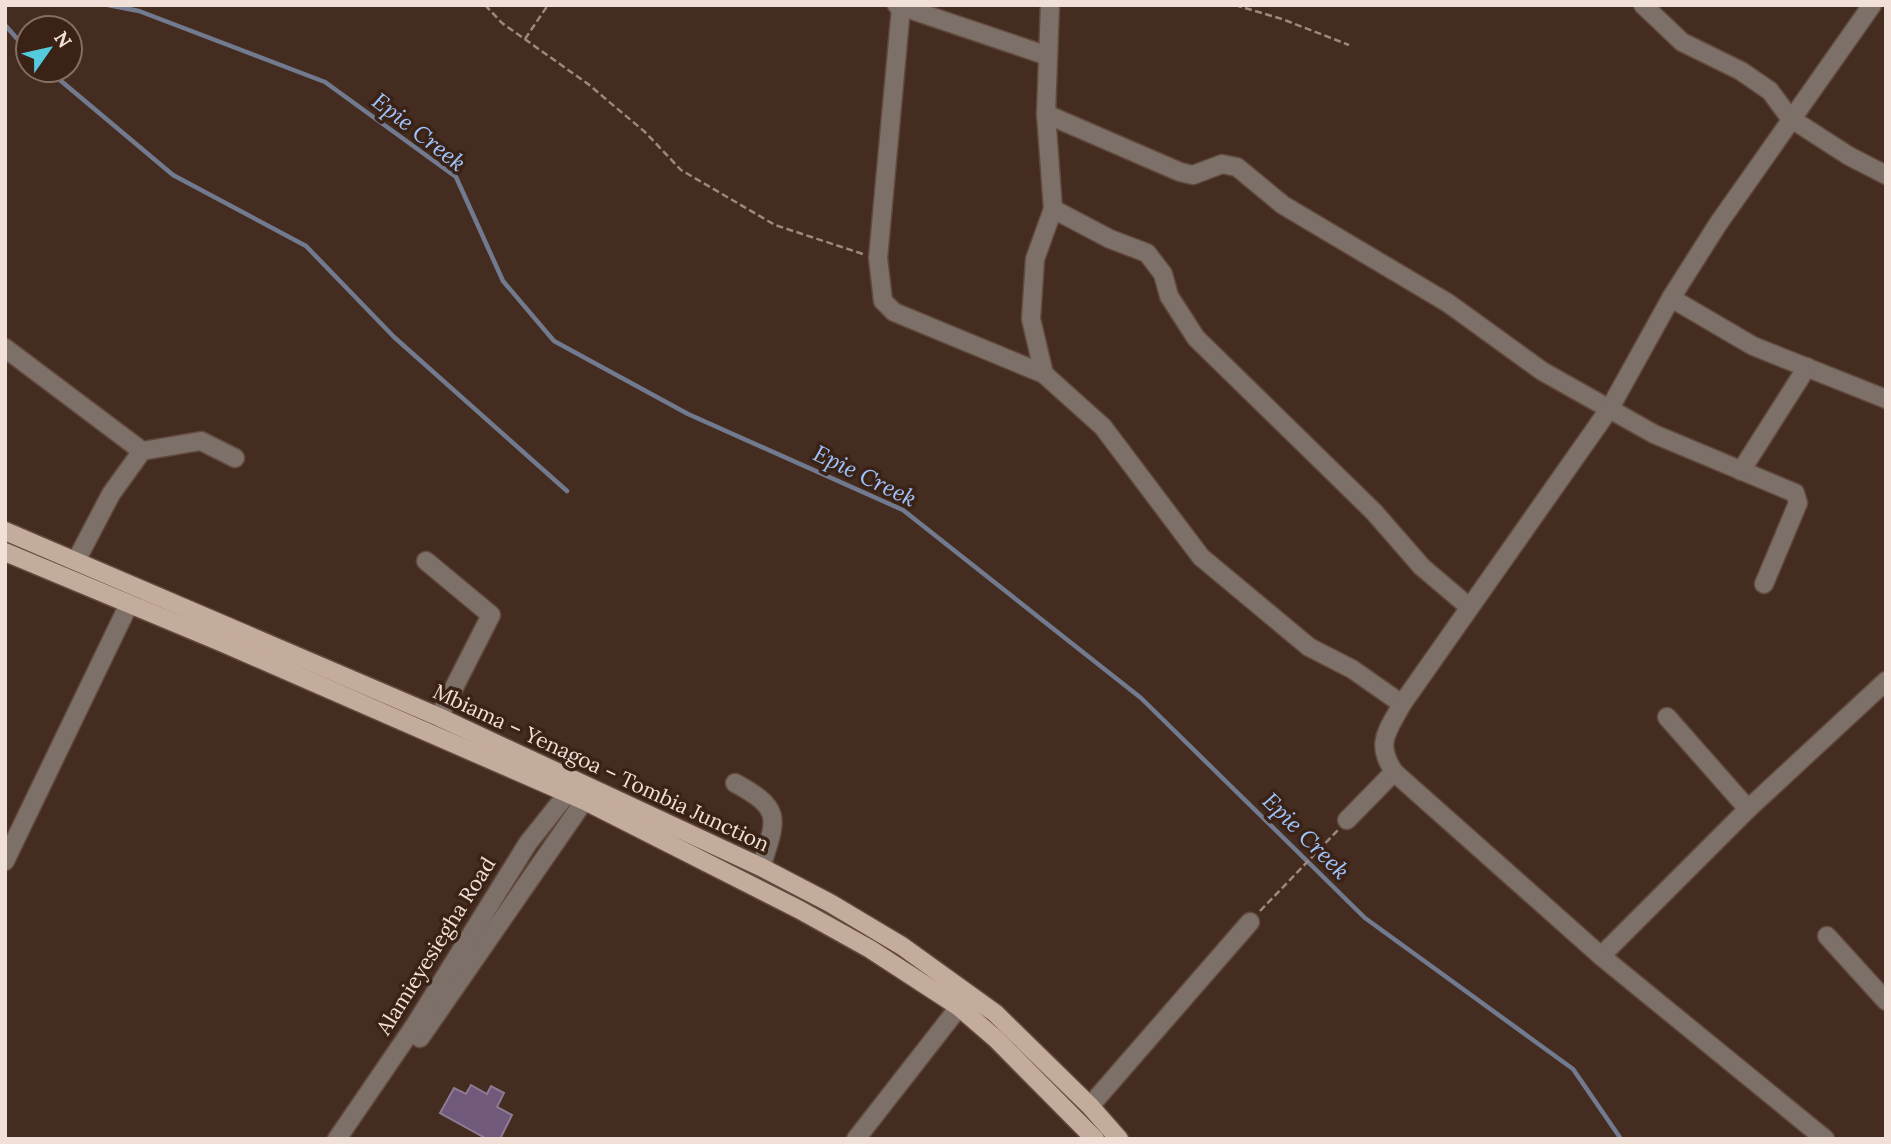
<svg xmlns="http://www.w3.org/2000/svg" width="1891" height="1144" viewBox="0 0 1891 1144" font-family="Lora,serif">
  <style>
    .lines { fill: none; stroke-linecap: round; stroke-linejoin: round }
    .stream { stroke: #717a8e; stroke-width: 4.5 }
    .building { fill: #71597b; stroke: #8d7b94; stroke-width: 2 }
    .minor-casing { stroke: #61493d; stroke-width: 21 }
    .major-casing { stroke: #61493d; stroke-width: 21 }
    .path { stroke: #9d887e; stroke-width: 2.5; stroke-dasharray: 7 3.5; stroke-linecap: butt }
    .minor { stroke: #7c7068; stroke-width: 18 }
    .major { stroke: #c4ac9c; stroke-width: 18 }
    .labels { text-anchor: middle; stroke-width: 7; stroke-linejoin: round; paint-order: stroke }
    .street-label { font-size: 21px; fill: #f1e0d8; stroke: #3a2216 }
    .water-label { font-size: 23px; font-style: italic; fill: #9fc4fc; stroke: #3a2216 }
  </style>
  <rect width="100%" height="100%" fill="#452c20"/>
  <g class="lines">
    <g class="stream">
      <polyline points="108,5 139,11 325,82 456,177 503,281 554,341 688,414 903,510 1141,698 1365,918 1573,1069 1621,1139"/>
      <polyline points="5,25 28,51"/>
      <polyline points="48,70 173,175 306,246 394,337 567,491"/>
    </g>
  </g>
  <polygon class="building" points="471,1085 487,1094 491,1086 504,1093 497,1107 512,1115 500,1139 487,1139 440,1113 454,1088 466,1094"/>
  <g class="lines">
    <g class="minor-casing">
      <g id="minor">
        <polyline points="897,5 1048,56"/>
        <polyline points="1643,5 1682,42 1741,71 1770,91 1790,118 1849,156 1886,175"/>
        <polyline points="901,8 878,258 883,301 894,312 1044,374 1103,427 1201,557 1309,647 1352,669 1402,704"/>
        <polyline points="1046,114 1180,172 1193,175 1222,164 1237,167 1283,205 1448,303 1542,371 1654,434 1795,493 1798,503 1764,584"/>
        <polyline points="1053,209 1110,239 1147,253 1163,274 1169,296 1196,338 1374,512 1422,567 1468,606"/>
        <polyline points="1671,298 1753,346 1886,399"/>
        <polyline points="5,348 142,451"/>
        <polyline points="1044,374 1031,319 1035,259 1053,209 1046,114 1050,5"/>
        <polyline points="1741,471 1807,367"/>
        <polyline points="77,559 111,494 142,451 201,441 235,458"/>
        <polyline points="426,561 491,615 439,717"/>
        <polyline points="1667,717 1748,809"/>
        <path d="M735 783C783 809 777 818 761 867"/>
        <polyline points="1347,820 1394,772"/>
        <polyline points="5,861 129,604"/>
        <polyline points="1827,936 1886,1001"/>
        <polyline points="1601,956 1748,809 1886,681"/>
        <polyline points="420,1038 591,791"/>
        <polyline points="1090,1106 1250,922"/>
        <polyline points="337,1139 415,1025 528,843 575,784"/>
        <polyline points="856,1139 959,1007"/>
        <path d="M1825 1139 1601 956 1394 772C1375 743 1387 732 1402 704L1610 408 1671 298 1718 224 1872 5"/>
      </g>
    </g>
    <g class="major-casing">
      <g id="major">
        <polyline points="5,531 439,717 761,867 830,903 902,946 995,1013 1090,1106 1119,1139"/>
        <polyline points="5,552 223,643 585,801 800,910 870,949 959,1007 996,1039 1095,1139"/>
      </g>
    </g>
    <g class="path">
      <polyline points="485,5 502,23 588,84 645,132 681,170 775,225 863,254"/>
      <polyline points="1235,5 1282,19 1349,45"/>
      <polyline points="525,39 548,5"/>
      <polyline points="1260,911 1338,830"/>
    </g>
    <use href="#minor" class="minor"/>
    <use href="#major" class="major"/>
  </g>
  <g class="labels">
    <g class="street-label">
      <text transform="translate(601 768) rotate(25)" y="7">Mbiama – Yenagoa – Tombia Junction</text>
      <text transform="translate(436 946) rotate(-58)" y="7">Alamieyesiegha Road</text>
    </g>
    <g class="water-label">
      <text transform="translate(419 132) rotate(38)" y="8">Epie Creek</text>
      <text transform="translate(865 476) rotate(26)" y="8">Epie Creek</text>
      <text transform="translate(1306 836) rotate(45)" y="8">Epie Creek</text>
    </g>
  </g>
  <rect width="1891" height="1144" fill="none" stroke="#f1e0d8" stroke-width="14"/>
  <g transform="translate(49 49) rotate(56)"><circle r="33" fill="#3a2216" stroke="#836e64" stroke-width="2"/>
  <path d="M0-5L12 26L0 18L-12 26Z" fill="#54cadd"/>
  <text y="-10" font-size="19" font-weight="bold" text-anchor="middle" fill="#f1e0d8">N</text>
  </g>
</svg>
